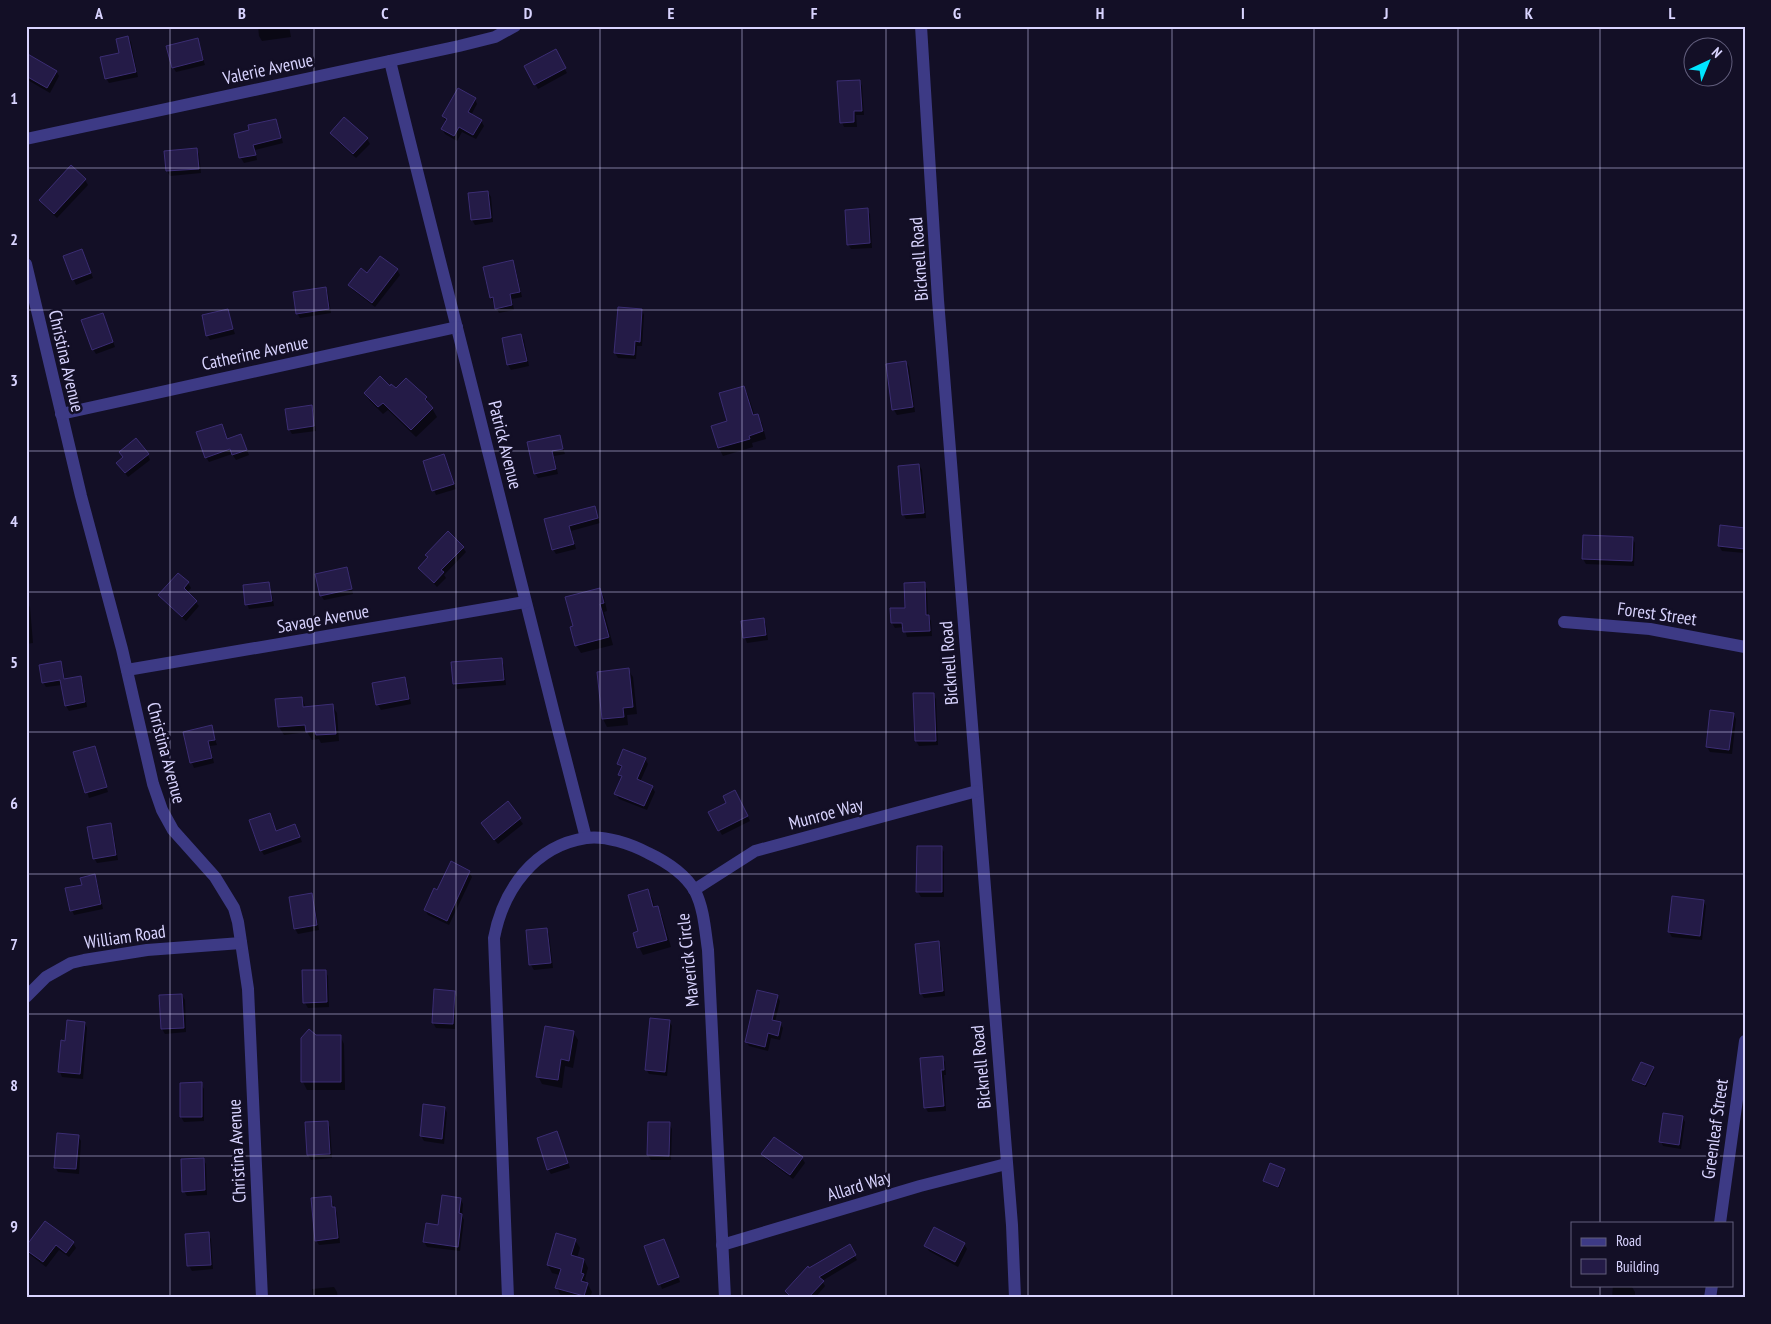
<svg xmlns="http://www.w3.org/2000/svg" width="1771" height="1324" viewBox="0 0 1771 1324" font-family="'PT Sans Narrow',sans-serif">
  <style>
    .shadow { fill: #0007 }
    .building { fill: #241b47; stroke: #3b2d73 }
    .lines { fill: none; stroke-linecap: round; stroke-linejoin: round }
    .minor { stroke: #3d3a85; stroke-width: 12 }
    .grid { fill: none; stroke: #d9d4ff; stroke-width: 1; stroke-opacity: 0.55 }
    .labels { text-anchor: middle; stroke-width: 5; stroke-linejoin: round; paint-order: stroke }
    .street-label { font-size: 18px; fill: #d9d4ff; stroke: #130f26 }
    .neatline { fill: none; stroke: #d9d4ff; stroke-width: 2 }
    .grid-label { font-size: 16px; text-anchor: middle; font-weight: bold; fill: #d9d4ff }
  </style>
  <rect width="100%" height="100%" fill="#130f26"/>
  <g class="shadow">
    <polygon points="258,26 289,26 291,37 262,41 259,36"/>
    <polygon points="128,37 131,42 138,77 109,83 106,78"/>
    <polygon points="197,39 205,65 176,72 173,67"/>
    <polygon points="555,51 567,73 538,89 526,67"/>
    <polygon points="26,62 56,71 59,76 50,93 26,79"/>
    <polygon points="860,81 862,86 864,115 856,115 857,127 844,127 842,122"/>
    <polygon points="475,99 477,104 471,115 481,121 484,126 476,139 462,132 457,141 445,134 442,129 446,122 443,116"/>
    <polygon points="275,120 278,125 283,143 255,150 257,160 244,163 241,158 235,135 251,131"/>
    <polygon points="331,133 367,139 370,144 356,158 334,138"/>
    <polygon points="196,149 199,154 201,173 170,176 167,171"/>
    <polygon points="71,167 85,180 88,185 57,218 43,205 40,200"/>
    <polygon points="488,192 491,197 493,222 475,225 472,220"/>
    <polygon points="867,210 870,214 872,248 851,249 848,244"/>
    <polygon points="84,255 93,278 76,285 64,257"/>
    <polygon points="512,261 515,266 522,297 512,299 514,310 499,313 491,298"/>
    <polygon points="397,270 400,275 375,307 353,290 350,285 367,274"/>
    <polygon points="326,288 328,293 331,313 300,318 297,313"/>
    <polygon points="642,310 644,315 642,346 637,346 636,359 618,358 615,353"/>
    <polygon points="227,311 235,334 210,340 207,335"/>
    <polygon points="105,319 115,347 96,354 93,349"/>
    <polygon points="521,335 524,340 529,366 511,370 508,365"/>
    <polygon points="906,362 909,367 915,412 897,415 894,410"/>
    <polygon points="390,387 426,398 437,417 416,437 388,410 383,414 370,401 365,393"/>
    <polygon points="744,387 748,395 755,416 757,416 762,423 766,439 752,443 753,447 723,456 719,448 712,426 729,422"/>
    <polygon points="311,406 314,411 316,431 292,434 289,429"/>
    <polygon points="222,425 228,440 241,435 249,455 236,460 232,454 209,462 206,457"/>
    <polygon points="559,436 565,454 554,456 558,474 538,478 535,473"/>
    <polygon points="148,455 150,460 128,477 121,468"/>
    <polygon points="444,455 456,489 436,495 434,490"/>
    <polygon points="919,465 922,470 926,518 906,519 903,514"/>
    <polygon points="594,507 600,523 571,531 576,549 556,554 553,549 546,519"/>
    <polygon points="1721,527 1745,529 1745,553 1722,551 1719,546"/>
    <polygon points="1632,538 1635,543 1634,566 1586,564 1583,559"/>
    <polygon points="463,548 466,552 444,575 446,578 437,587 419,568 428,558 427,555"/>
    <polygon points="346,569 349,574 353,594 324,600 321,595"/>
    <polygon points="188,583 191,588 187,593 199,606 186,621 163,600 160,595"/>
    <polygon points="268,583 271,588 274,606 249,609 247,604"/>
    <polygon points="924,584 927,589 928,616 931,621 932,636 907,637 904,627 895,628 892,623 906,609"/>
    <polygon points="599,589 604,597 607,611 604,612 613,645 581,653 576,645"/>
    <polygon points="26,602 30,607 33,643 26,644"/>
    <polygon points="763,619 766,624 768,640 747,643 745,638 742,622"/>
    <polygon points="501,660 504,665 506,685 457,689 454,684 452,663"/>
    <polygon points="60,662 63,667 65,680 80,677 83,682 87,707 69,711 66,706 62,685 46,687 43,682"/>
    <polygon points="628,670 633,677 637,714 627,715 628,725 607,727 603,719 598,673"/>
    <polygon points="404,678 407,683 411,704 381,710 378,705 374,684"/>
    <polygon points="933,694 936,699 938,745 919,746 916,741"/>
    <polygon points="302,698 306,708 332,706 337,713 339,741 321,743 319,739 312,740 307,732 284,735 279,727"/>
    <polygon points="1733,714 1736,719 1732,754 1710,752 1707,747"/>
    <polygon points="211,727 217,745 210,746 214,763 194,768 192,763"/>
    <polygon points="94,747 108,792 89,798 75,753"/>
    <polygon points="645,759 648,764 640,782 652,787 655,792 647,810 619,799 616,794 622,779 620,775 621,768 618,763"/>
    <polygon points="738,796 750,821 722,835 710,813"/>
    <polygon points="508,803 523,824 498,844 485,828"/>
    <polygon points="269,815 277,832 295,826 302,842 264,855 261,850"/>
    <polygon points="110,824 113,829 118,860 97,863 94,858"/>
    <polygon points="941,847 944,852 944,897 921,897 918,892"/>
    <polygon points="469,872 472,877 449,925 428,915 425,910 438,892"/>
    <polygon points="94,876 97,881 103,909 74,915 72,910 83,886"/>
    <polygon points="648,891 652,898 655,908 657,908 662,916 671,947 643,955 639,947"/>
    <polygon points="311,895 314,899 319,930 298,934 295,929 290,898"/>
    <polygon points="1703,901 1706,906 1702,940 1672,937 1669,932"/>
    <polygon points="546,929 549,934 553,968 534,970 531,965"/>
    <polygon points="938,943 941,948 945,996 924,998 921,993"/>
    <polygon points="325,971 328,976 329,1007 308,1008 305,1003"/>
    <polygon points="454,992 457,997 455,1029 436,1028 433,1023"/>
    <polygon points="182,995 185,1000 186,1032 165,1034 162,1029"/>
    <polygon points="777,996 780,1001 775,1022 780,1023 783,1028 780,1040 771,1038 768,1051 749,1046 746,1041"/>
    <polygon points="669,1021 672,1026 667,1076 649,1074 646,1069"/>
    <polygon points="85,1023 87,1028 83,1079 62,1077 60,1072 66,1042"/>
    <polygon points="573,1032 578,1040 573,1068 565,1066 562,1088 542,1084 538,1076"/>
    <polygon points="315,1036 340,1036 344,1044 345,1090 307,1090 303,1082 303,1038"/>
    <polygon points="942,1057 945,1062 946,1075 944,1075 946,1111 928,1112 925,1107"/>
    <polygon points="1653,1068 1654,1070 1646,1087 1635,1082 1634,1080"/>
    <polygon points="201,1084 204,1089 204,1121 184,1122 181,1117"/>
    <polygon points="425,1106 445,1108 447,1113 444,1144 424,1141 421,1136"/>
    <polygon points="1682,1117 1685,1122 1681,1149 1663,1146 1661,1141"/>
    <polygon points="327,1122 330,1127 332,1158 311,1160 308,1155"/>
    <polygon points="669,1124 672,1129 671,1160 651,1160 648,1155"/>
    <polygon points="78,1136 81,1141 79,1174 58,1172 55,1167"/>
    <polygon points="559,1137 570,1168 551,1174 548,1169"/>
    <polygon points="763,1154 802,1158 805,1163 793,1179 766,1159"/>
    <polygon points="203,1159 206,1164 207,1195 187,1196 184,1191"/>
    <polygon points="1284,1170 1285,1172 1279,1188 1266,1183 1264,1181"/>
    <polygon points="330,1197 337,1213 340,1243 319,1245 316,1240"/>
    <polygon points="460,1199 463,1204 462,1216 464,1220 460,1251 427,1247 424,1242 439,1226"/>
    <polygon points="208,1234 211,1239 213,1269 192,1271 189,1266"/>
    <polygon points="575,1240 580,1248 577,1258 584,1260 588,1268 585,1279 592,1292 590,1298 568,1298 561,1296 557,1288 560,1275 552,1273 548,1265"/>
    <polygon points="73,1243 76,1248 69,1257 59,1250 46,1267 29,1254 26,1249 26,1248"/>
    <polygon points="964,1244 967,1249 958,1267 929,1251 926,1246"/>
    <polygon points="666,1245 680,1282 662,1289 646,1247"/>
    <polygon points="849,1246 857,1260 822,1281 825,1286 815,1298 791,1298 789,1296 786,1292 809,1269"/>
    <polygon points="1613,1285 1632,1287 1635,1292 1635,1298 1612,1298"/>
    <polygon points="334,1287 337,1292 338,1298 313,1298 312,1289"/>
  </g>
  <g class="building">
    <polygon points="128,36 136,72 105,79 100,57 119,53 116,39"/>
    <polygon points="198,38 203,60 172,68 166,46"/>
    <polygon points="556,49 566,68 534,85 524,66"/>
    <polygon points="26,53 57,71 47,88 26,76"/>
    <polygon points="860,80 862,111 854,111 854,122 840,123 837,81"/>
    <polygon points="458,88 476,98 468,112 482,120 473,135 459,127 454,136 441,129 447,119 442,116"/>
    <polygon points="344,117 368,138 353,154 330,133"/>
    <polygon points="276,119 281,138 253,145 256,155 239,158 234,134 249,130 248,125"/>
    <polygon points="197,148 199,169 166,171 164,151"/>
    <polygon points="71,165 86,179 54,214 39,200"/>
    <polygon points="488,191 491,218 471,220 468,193"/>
    <polygon points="868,208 870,243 847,245 845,210"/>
    <polygon points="82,249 91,273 72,280 63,256"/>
    <polygon points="380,256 398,269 372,303 348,285 361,268 367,273"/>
    <polygon points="513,260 520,292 510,294 512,305 495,309 493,297 490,298 483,267"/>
    <polygon points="326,287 329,309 296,314 293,292"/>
    <polygon points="618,307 642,309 640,342 635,341 634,355 614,353"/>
    <polygon points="228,309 233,329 206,336 202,315"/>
    <polygon points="103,313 113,342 92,350 81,320"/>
    <polygon points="521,334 527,361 507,365 502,338"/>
    <polygon points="906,361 913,407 892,410 886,364"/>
    <polygon points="380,376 390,386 391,384 396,388 406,378 427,397 425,399 433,408 411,430 383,403 378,407 364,393"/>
    <polygon points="744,386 753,415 758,414 763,431 749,436 750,439 718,448 711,426 727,421 719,393"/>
    <polygon points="312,405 314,426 288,430 285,409"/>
    <polygon points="222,424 227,439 241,434 247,450 232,455 230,449 205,458 196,432"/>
    <polygon points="560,435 563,449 552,451 556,469 534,474 527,442"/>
    <polygon points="136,438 149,454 125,473 116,463 123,457 119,452"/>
    <polygon points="444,454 454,484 432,491 423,461"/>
    <polygon points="919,464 924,513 902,515 898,466"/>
    <polygon points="595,506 598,518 569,526 574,544 552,550 544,519"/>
    <polygon points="1720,525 1745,528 1745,549 1718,546"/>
    <polygon points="448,531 464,547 441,570 444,572 434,583 418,568 428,557 425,555"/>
    <polygon points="1583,535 1633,537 1632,561 1582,559"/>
    <polygon points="347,567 352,589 320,596 315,574"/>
    <polygon points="178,573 189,582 184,588 197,601 182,617 158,595"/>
    <polygon points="269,582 272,601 245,605 243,585"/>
    <polygon points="925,582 926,615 929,615 930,631 903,632 902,623 891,623 890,608 905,608 904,583"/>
    <polygon points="600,588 604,603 600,604 609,637 575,646 570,627 573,626 565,597"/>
    <polygon points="764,618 766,635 743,638 741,621"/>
    <polygon points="502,658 504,680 453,684 451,662"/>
    <polygon points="61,661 64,679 81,676 85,702 65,706 60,680 42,683 39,665"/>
    <polygon points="629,668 633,707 623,708 624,717 602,719 597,672"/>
    <polygon points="405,677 409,699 376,705 372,683"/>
    <polygon points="913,693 934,693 936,741 915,741"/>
    <polygon points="302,697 303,707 333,704 336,734 316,735 315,731 306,732 305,725 278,727 275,699"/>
    <polygon points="1710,710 1734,713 1729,750 1706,747"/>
    <polygon points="212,725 215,740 208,741 212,758 190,763 183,732"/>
    <polygon points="95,746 107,787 85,793 73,752"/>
    <polygon points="623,749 646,758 637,779 653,786 644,806 614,794 622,776 618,775 622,766 617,764"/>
    <polygon points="735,790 748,816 718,831 708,812 726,803 723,796"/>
    <polygon points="508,801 521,818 494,840 481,823"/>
    <polygon points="270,813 276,831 295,824 300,837 260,851 249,820"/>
    <polygon points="111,823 116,855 93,859 87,827"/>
    <polygon points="917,846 942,846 942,892 916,892"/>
    <polygon points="451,861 470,871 447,921 424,910 434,888 437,890"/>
    <polygon points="95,874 101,904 70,911 65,888 82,885 80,878"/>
    <polygon points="648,889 653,907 658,906 667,940 637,948 633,933 638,931 628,895"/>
    <polygon points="312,893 317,925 294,929 289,897"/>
    <polygon points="1672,896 1704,900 1700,936 1668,932"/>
    <polygon points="547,928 551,963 529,965 526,930"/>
    <polygon points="939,941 943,991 920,994 915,944"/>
    <polygon points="302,970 326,970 327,1002 303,1003"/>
    <polygon points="434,989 455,991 453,1024 432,1023"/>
    <polygon points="757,990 778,995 772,1020 781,1022 778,1036 768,1033 765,1047 745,1042"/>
    <polygon points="182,994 184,1028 161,1029 159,995"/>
    <polygon points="650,1018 670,1020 665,1072 645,1070"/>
    <polygon points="67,1020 85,1022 80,1074 58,1072 61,1040 65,1041"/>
    <polygon points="545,1026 574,1031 569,1061 561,1059 558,1080 536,1077"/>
    <polygon points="309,1029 316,1035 341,1035 341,1082 301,1082 301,1038"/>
    <polygon points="943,1056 944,1070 941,1070 944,1106 924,1108 920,1058"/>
    <polygon points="1641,1062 1654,1067 1645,1085 1632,1080"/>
    <polygon points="202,1082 202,1117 180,1117 180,1083"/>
    <polygon points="423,1104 445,1107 442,1139 420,1136"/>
    <polygon points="1663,1113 1683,1116 1679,1145 1659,1142"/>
    <polygon points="328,1121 330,1154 307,1155 305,1122"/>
    <polygon points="648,1122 670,1122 669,1156 647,1155"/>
    <polygon points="557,1131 568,1163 547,1170 537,1138"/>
    <polygon points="57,1133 79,1135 76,1169 54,1168"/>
    <polygon points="774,1137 803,1157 790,1175 761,1154"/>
    <polygon points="204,1158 205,1190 182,1192 181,1159"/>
    <polygon points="1270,1163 1285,1169 1278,1187 1263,1181"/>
    <polygon points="442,1195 461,1198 459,1213 462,1214 458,1247 423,1242 426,1223 438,1225"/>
    <polygon points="331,1196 332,1207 335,1207 338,1238 315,1241 311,1198"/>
    <polygon points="45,1221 74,1242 66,1253 56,1245 43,1262 26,1250 26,1246"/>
    <polygon points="934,1227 965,1243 955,1262 924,1246"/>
    <polygon points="209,1232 211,1265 187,1266 185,1234"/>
    <polygon points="556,1233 576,1239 571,1255 584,1259 581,1273 584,1274 581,1281 588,1283 584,1296 555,1288 561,1269 547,1265"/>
    <polygon points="664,1239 679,1277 658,1285 644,1246"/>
    <polygon points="850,1244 856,1255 819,1277 824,1281 808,1298 792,1298 785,1291 808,1266 809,1268"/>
  </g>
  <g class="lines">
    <g class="minor">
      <polyline points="921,26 938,300 1012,1225 1015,1298"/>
      <path d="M390 61C421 190 455 318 487 447 520 578 552 708 586 838"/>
      <polyline points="26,139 459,46 495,37 515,26"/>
      <polyline points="26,264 81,496 122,649 153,784 162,810 173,830 215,877 234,908 238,922 248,989 262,1298"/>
      <polyline points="61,414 457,327"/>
      <polyline points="1564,622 1650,629 1745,647"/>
      <polyline points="127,670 525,602"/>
      <polyline points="694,890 755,851 977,791"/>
      <polyline points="26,997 46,977 71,963 84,960 147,950 241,943"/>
      <polyline points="1720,1223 1745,1041"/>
      <polyline points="722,1245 920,1186 1006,1164"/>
      <path d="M508 1298 494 938C503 890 534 846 586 838 605 835 631 844 648 853 665 861 685 874 695 891 704 909 705 930 708 950L725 1298"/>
      <polyline points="1710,1298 1712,1285"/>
    </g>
  </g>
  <path class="grid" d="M170 26V1298M314 26V1298M456 26V1298M600 26V1298M742 26V1298M886 26V1298M1028 26V1298M1172 26V1298M1314 26V1298M1458 26V1298M1600 26V1223M26 168H1745M26 310H1745M26 451H1745M26 592H1745M26 732H1745M26 874H1745M26 1014H1745M26 1156H1745M1600 1285V1298"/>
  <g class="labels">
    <g class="street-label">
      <text transform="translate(268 69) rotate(-12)" y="6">Valerie Avenue</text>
      <text transform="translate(919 259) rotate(-94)" y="6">Bicknell Road</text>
      <text transform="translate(255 353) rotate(-12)" y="6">Catherine Avenue</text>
      <text transform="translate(66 361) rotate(77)" y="6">Christina Avenue</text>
      <text transform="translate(505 445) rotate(76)" y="6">Patrick Avenue</text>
      <text transform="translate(1657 614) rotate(8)" y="6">Forest Street</text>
      <text transform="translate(323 619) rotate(-10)" y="6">Savage Avenue</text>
      <text transform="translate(949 663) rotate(-94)" y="6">Bicknell Road</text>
      <text transform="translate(166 753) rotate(75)" y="6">Christina Avenue</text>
      <text transform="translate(826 814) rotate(-15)" y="6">Munroe Way</text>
      <text transform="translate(125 937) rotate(-8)" y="6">William Road</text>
      <text transform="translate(688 960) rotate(-96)" y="6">Maverick Circle</text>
      <text transform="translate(981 1067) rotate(-95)" y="6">Bicknell Road</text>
      <text transform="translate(1715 1129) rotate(-82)" y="6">Greenleaf Street</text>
      <text transform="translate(237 1151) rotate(-93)" y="6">Christina Avenue</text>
      <text transform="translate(859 1186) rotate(-17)" y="6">Allard Way</text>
    </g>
  </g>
  <rect width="1771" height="1324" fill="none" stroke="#130f26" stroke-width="55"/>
  <rect x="1571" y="1222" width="162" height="65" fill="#130f26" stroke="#625e7d"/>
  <rect x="1581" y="1238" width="25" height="8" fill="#3d3a85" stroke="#625e7d"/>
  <text x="1616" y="1246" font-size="15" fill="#d9d4ff">Road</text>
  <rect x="1581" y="1259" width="25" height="15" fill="#241b47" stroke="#625e7d"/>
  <text x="1616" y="1272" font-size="15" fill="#d9d4ff">Building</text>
  <g transform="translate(1708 62) rotate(44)"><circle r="24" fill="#130f26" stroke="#625e7d"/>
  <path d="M0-4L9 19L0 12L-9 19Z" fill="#00e5ff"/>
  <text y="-8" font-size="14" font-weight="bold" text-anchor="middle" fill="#d9d4ff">N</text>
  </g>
  <rect x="28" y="28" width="1716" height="1268" class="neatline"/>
  <g class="grid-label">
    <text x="99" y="19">A</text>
    <text x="242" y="19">B</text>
    <text x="385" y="19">C</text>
    <text x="528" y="19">D</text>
    <text x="671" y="19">E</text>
    <text x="814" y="19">F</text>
    <text x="957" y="19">G</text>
    <text x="1100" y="19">H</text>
    <text x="1243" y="19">I</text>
    <text x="1386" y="19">J</text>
    <text x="1529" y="19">K</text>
    <text x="1672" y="19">L</text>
    <text x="14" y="104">1</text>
    <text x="14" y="245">2</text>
    <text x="14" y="386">3</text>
    <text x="14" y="527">4</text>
    <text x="14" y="668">5</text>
    <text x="14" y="809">6</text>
    <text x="14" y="950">7</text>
    <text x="14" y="1091">8</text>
    <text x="14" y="1232">9</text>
  </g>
</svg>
